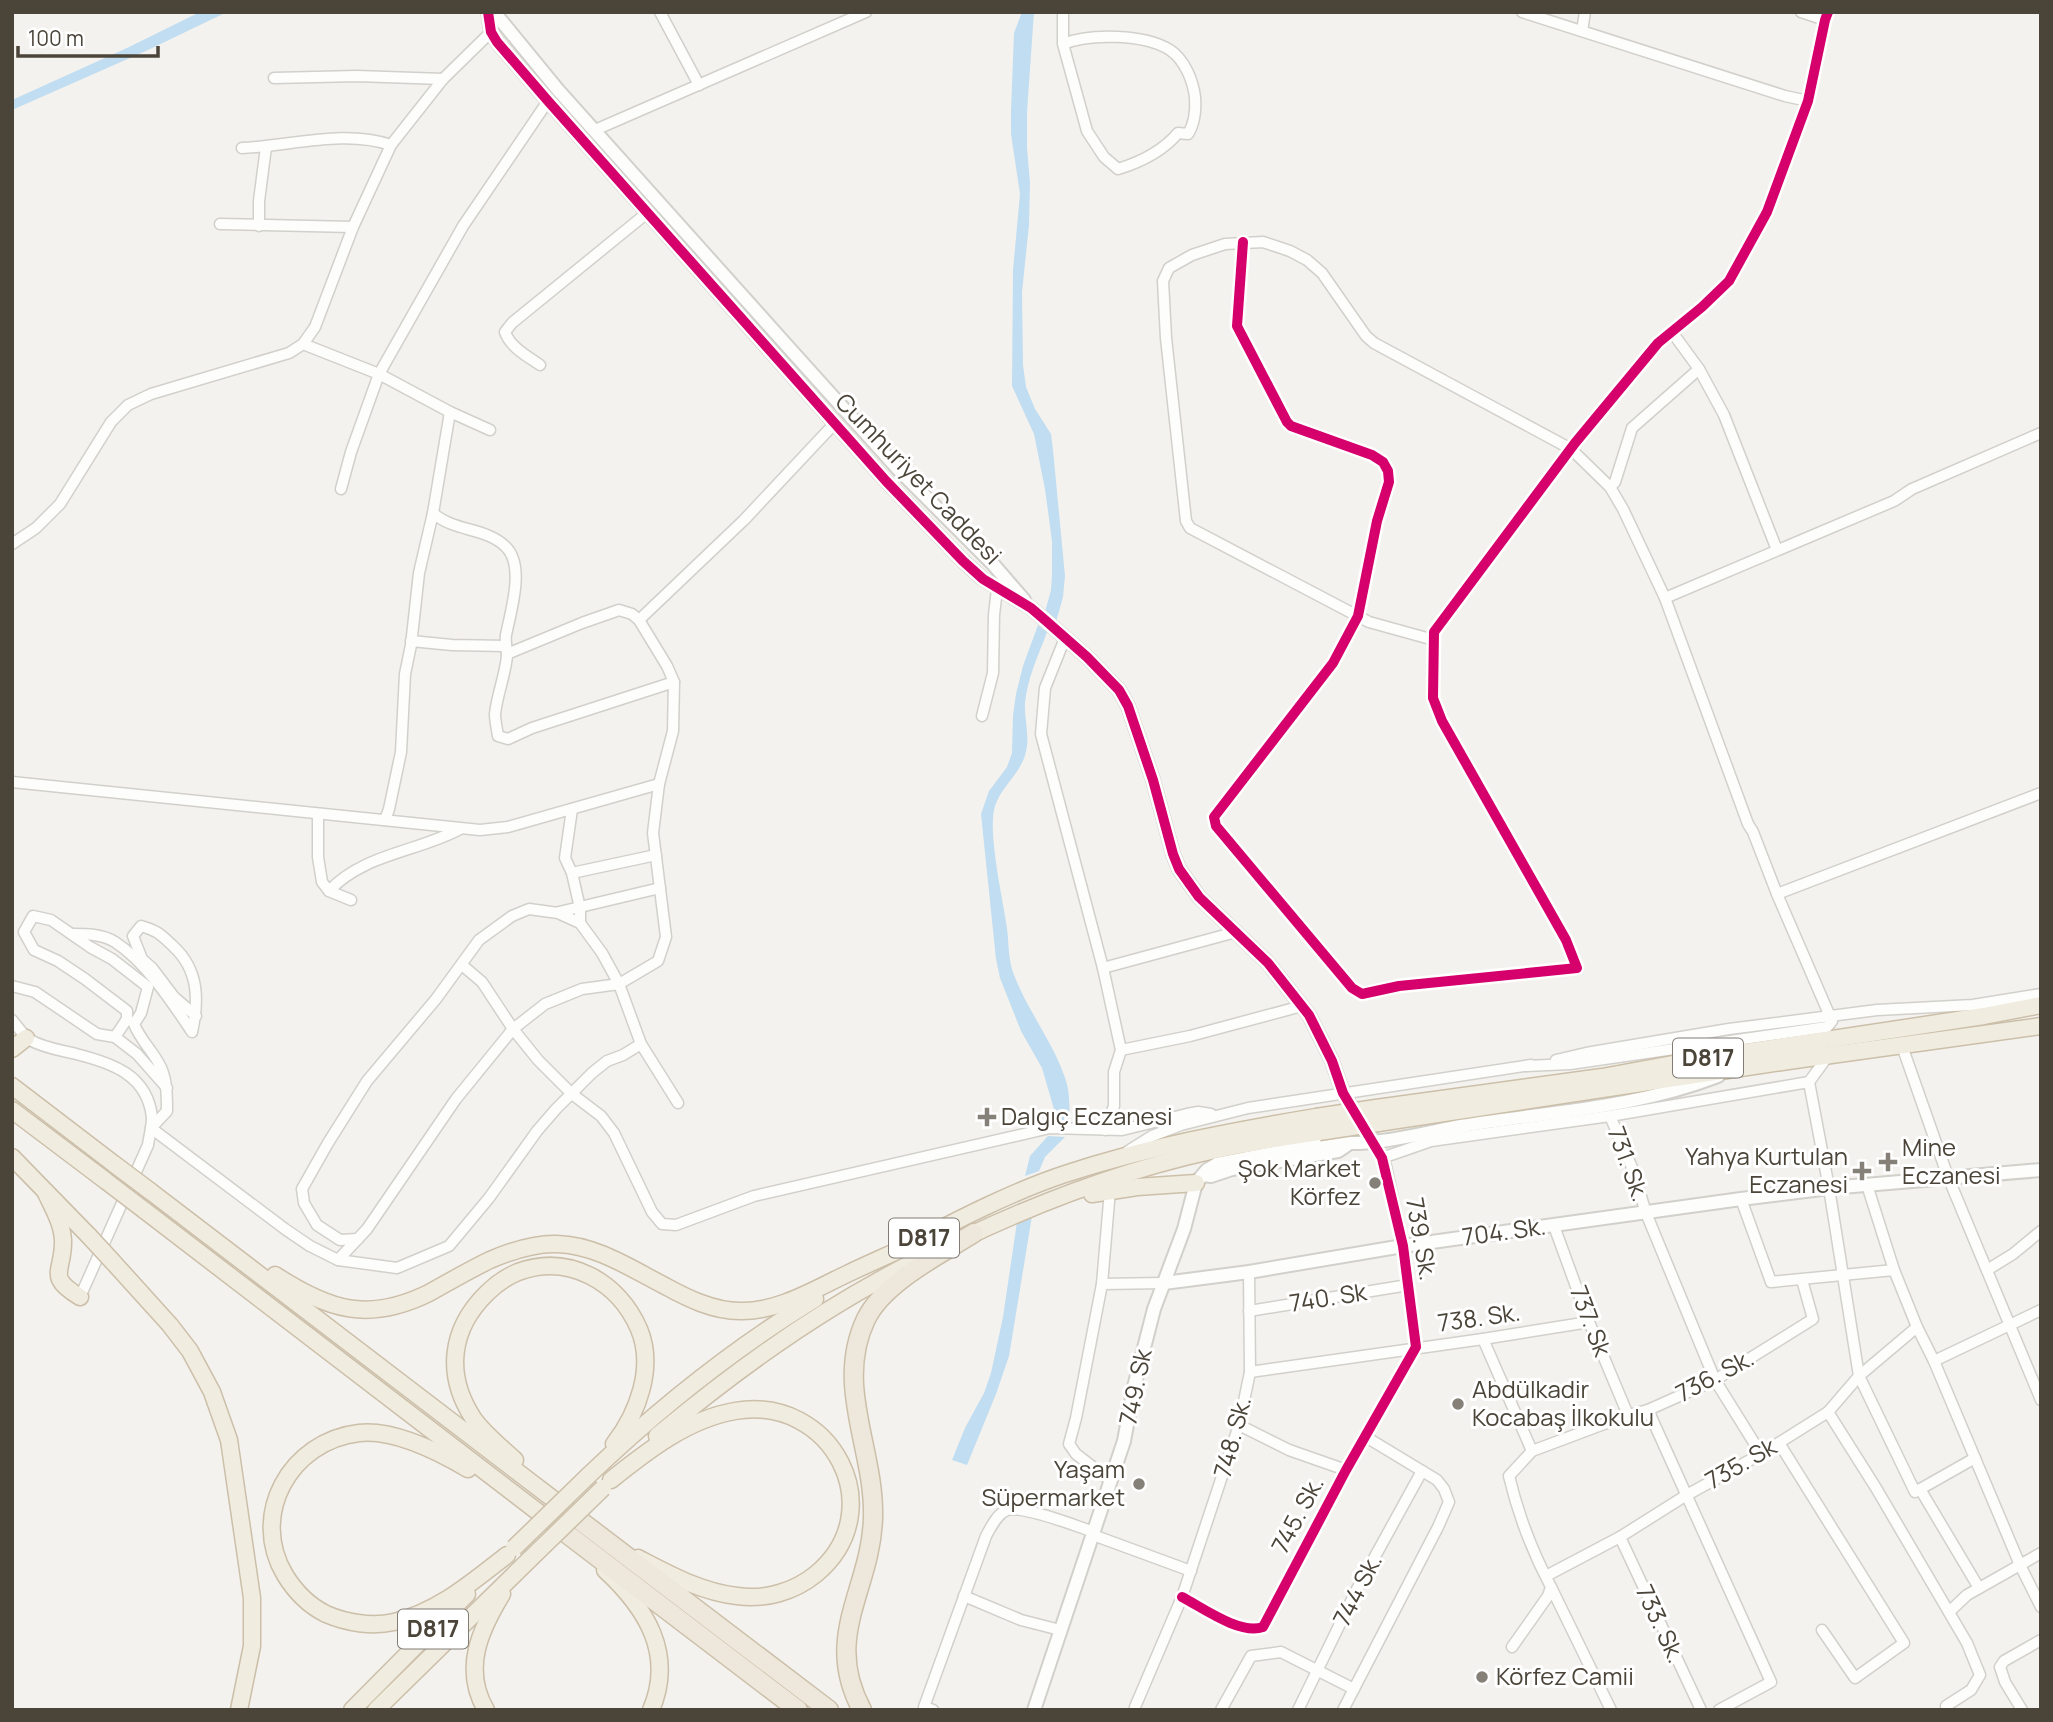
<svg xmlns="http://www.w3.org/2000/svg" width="2053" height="1722" viewBox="0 0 2053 1722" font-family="Manrope,sans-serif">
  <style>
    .water { fill: #c0ddf1 }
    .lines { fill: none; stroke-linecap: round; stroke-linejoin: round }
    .minor-casing { stroke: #d2d0cb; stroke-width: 13 }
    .tertiary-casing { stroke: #d2d0cb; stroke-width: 16 }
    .trunk-casing { stroke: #ccbfa9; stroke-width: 19 }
    .motorway-casing { stroke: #ccbfa9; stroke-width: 21 }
    .minor { stroke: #fdfdfc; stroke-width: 10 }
    .tertiary { stroke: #fdfdfc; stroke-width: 12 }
    .trunk { stroke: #f0ece0; stroke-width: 16 }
    .motorway { stroke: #ede8db; stroke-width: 18 }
    .trunk-bridge-casing { stroke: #ccbfa9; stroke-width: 19; stroke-linecap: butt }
    .trunk-bridge { stroke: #f0ece0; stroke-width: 16 }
    .cycleway-casing { stroke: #fff; stroke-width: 15 }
    .cycleway { stroke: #d6006c; stroke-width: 10 }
    .poi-dot { fill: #868178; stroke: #fff; stroke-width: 2.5 }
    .labels { text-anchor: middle; stroke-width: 6; stroke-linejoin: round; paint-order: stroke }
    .shield { fill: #fff; stroke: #817c74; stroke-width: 2 }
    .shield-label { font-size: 23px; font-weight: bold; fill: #4b4439 }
    .street-label { font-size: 24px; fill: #4b4439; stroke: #fff }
    .poi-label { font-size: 24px; fill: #4b4439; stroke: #fff; text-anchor: start }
  </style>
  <rect width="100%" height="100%" fill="#f4f2ee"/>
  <g class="water">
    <polygon points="200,12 227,12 148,50 12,110 12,100 127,48"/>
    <polygon points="1022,12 1034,12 1027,112 1027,148 1030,183 1029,225 1022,292 1023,365 1026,387 1035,409 1051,434 1053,450 1065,576 1063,597 1056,622 1045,612 1051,590 1052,575 1052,541 1045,489 1034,434 1012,386 1013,270 1020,194 1011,134 1011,111 1014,33"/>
    <path d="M1038 625 1047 632C1039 654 1027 679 1025 703 1024 719 1030 736 1026 751 1022 773 1002 785 995 806 987 831 1003 899 1007 928 1009 944 1008 960 1014 975 1028 1011 1052 1041 1064 1075 1070 1090 1070 1107 1069 1123H1058L1042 1068 1021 1031 1000 978 996 959 981 814 989 791 1007 767 1012 753 1013 715 1016 694 1023 666Z"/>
    <polygon points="1048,1136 1065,1137 1045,1157 1039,1171 1025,1176 1030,1156"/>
    <polygon points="1032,1216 1009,1356 996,1394 967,1465 952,1460 965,1428 984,1393 991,1373 1003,1317 1017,1222"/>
  </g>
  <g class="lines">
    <g class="minor-casing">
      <g id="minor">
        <polyline points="660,12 699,85"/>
        <polyline points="1522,12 1785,96 1808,101"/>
        <polyline points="1801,12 1825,20"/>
        <polyline points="1582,31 1585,12"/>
        <path d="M1063 44C1090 33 1145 34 1170 50 1185 60 1193 81 1195 97 1196 111 1195 123 1188 134L1178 133C1162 152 1141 162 1118 169L1104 157 1087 131 1063 44V12"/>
        <polyline points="274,78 357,76 443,79"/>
        <polyline points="595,130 866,12"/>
        <path d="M242 148C291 146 344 129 391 145"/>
        <polyline points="220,224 353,227"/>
        <polyline points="259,226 259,201 266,147"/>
        <polyline points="1243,242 1237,326 1287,422 1291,426 1372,455 1383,462 1388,471 1389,482 1377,521 1358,616 1333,663 1214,817 1216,826 1352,988 1362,994 1399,986 1577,968 1566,940 1442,721 1433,698 1434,632 1575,443 1658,343 1702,307 1729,281 1767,212 1808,101 1825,20 1828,12"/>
        <polyline points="1672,332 1699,369 1724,415 1777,550"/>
        <polyline points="303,344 379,374 450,412 490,430"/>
        <path d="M540 365C527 356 510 347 505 332L512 323 647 213"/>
        <path d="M450 412 433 513C454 532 486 527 506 547 525 566 511 610 506 635 505 642 507 649 507 656 505 676 497 695 495 714 495 721 497 729 498 736L508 739 532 728 674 682"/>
        <polyline points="1610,487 1615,482 1632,428 1699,369"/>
        <polyline points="341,489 351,452 379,374 463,226 548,101"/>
        <polyline points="12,544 36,528 60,504 111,422 128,405 151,394 289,353 303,344 315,327 353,227 391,145 443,79 491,32"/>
        <polyline points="1665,598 1894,501 1912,489 2041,433"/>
        <polyline points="639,620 744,520 835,423"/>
        <polyline points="1065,638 1045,688 1041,734 1103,968 1121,1050 1114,1072 1114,1106 1105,1130"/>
        <polyline points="1434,640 1369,622 1190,528 1186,521 1166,338 1163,281 1169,268 1192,255 1225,244 1263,242 1290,251 1307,260 1322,273 1366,336 1374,343 1571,449 1610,487 1623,509 1665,598 1748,824 1753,832 1777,894 1832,1021 1827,1027 1570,1064 1526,1066"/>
        <polyline points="411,641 452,645 506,646"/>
        <polyline points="982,716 993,673 994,615 997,589"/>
        <polyline points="12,782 480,830 508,827 659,784"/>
        <polyline points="572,809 565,858 572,873 580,908 580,923"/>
        <path d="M318 814V857L322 882 329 891C363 854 417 852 460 829"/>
        <polyline points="385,820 389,809 401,752 405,674 411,645 419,573 433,513"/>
        <polyline points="572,873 656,855"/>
        <polyline points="329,891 351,900"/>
        <polyline points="1777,894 2041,793"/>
        <polyline points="559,912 660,888"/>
        <path d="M73 934C87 934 102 934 115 942 146 962 172 1002 192 1032 199 1000 199 970 173 946 160 934 158 931 141 926L133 936 142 959 152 968 174 997 196 1016"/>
        <polyline points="462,965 482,982 513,1029 538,1060 572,1094 601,1116 614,1133 652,1212 662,1224 676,1225 754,1196 1050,1128 1122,1130 1187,1114 1198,1112 1211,1114"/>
        <polyline points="1103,968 1236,932"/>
        <polyline points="12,986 35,992 97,1034 115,1037"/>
        <path d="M12 1020C17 1026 23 1035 30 1040 44 1048 60 1050 76 1054 112 1063 148 1075 152 1118 152 1127 149 1137 148 1145L80 1297"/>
        <polyline points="1902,1046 1948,1177 2041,1400"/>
        <polyline points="1121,1050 1190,1036 1302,1006"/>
        <polyline points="1556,1060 1586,1053 1729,1029 1877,1010 1973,1005 2041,994"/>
        <polyline points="1809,1082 1829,1188 1859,1376 1915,1492 1975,1458"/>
        <path d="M167 1088 137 1054 115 1037 127 1019V1011L85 979 58 961 34 950 24 932 33 916 51 920 90 947 112 959 148 987 141 1013 134 1024C140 1039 150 1048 158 1062 167 1076 167 1095 167 1111L151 1128 285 1229 310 1246 338 1260 367 1229 456 1099 513 1029 545 1004 582 989 619 984 658 961 666 937 653 833 659 784 673 731 674 682 667 666 639 620 632 614 619 610 582 623 507 654"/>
        <polyline points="1610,1116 1633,1170 1646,1213 1715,1380 1761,1454"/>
        <polyline points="1128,1151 1152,1136 1181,1125 1248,1108 1531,1065"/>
        <polyline points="1382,1158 1431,1141 1610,1116 1809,1082 1828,1056"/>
        <polyline points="1867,1185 1894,1270 1917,1327 1934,1361 2020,1565 2041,1607"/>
        <polyline points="1741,1199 1771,1282 1894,1270"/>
        <polyline points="1554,1226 1589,1322 1628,1415"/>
        <polyline points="358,1239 340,1240 317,1225 304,1203 302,1189 328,1143 367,1081 436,999 479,940 512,916 529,909 558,913 580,923 602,953 619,984 641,1044 678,1103"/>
        <polyline points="338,1260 397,1268 449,1246 489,1198 537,1131 556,1109 592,1073 607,1061 623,1055 641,1044"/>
        <polyline points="1987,1270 2013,1254 2041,1231"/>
        <polyline points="1102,1284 1110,1190"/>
        <polyline points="1249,1311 1408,1285"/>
        <polyline points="1483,1339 1532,1451"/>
        <polyline points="1934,1361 2041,1310"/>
        <polyline points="1250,1372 1483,1339 1589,1322"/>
        <polyline points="1648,1410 1771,1682 1719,1710"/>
        <polyline points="1828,1412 1876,1488 1967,1643 1980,1675 1971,1690 1946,1706"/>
        <polyline points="1239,1425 1289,1450 1346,1470"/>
        <polyline points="1779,1443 1904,1643 1855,1678 1822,1630"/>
        <polyline points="1111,1481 1076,1454 1069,1444 1076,1418 1102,1284 1164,1283"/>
        <polyline points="1920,1489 1979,1588"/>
        <polyline points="1093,1535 1191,1571"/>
        <polyline points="1620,1537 1701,1710"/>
        <polyline points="1546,1576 1620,1537 1685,1496 1761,1454 1828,1412 1859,1376 1917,1327"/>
        <polyline points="1551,1587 1611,1710"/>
        <polyline points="964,1596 1021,1620 1060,1630"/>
        <path d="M1182 1597C1203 1608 1240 1635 1263 1627L1346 1470 1416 1347 1403 1246 1386 1166 1372 1142"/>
        <polyline points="1949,1612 1967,1595 2041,1553"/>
        <path d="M1512 1647 1548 1596 1551 1587C1533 1553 1518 1514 1509 1476L1532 1451 1628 1415 1648 1410 1715 1380 1813 1319 1802 1280"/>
        <polyline points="1135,1707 1182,1597 1239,1425 1250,1372 1249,1272"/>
        <path d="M933 1710 924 1707 986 1536C991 1527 997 1514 1007 1510 1023 1505 1076 1526 1094 1532"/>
        <polyline points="1221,1710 1251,1656 1281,1652 1354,1689"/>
        <polyline points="1298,1710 1356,1591 1422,1471"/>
        <polyline points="1343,1710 1438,1527 1449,1502 1444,1489 1437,1480 1366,1437"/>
        <polyline points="2022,1710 2005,1682 2000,1667 2004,1661 2041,1640"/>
      </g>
    </g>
    <g class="tertiary-casing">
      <g id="tertiary">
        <polyline points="488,12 491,32 497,42 548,101 886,481 963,561 983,579 1031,608 1045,620 1087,657 1119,690 1128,706 1153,780 1173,854 1179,869 1199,897 1268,963 1309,1015 1332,1061 1343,1093 1372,1142"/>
        <polyline points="494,12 558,90 781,339 898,469 992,563 1024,600"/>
        <polyline points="1204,1175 1211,1176 1232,1169 1338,1151 1347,1145"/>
        <polyline points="1164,1283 1249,1272 1403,1246 1741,1199 1830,1188 2041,1170"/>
        <path d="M1034 1710 1124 1441 1134 1387 1154 1309 1184 1229 1196 1183 1207 1170 1217 1164 1334 1141C1364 1149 1427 1132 1461 1126 1547 1112 1636 1108 1718 1076"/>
      </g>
    </g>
    <g class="trunk-casing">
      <g id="trunk">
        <polyline points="12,1049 26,1038"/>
        <polyline points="12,1086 114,1164"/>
        <polyline points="1376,1108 1602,1077 1700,1059 1984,1016 2041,1005"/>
        <polyline points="12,1110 106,1181"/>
        <polyline points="1378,1123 1795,1060 2041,1026"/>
        <polyline points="12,1157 89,1236"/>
        <polyline points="150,1191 570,1512"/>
        <path d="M46 1193C53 1208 62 1223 63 1240 64 1272 45 1276 80 1297"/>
        <polyline points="1092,1194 1137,1187 1196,1183"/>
        <polyline points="144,1210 555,1525"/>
        <path d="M962 1239C1050 1197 1144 1163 1240 1145 1266 1140 1292 1136 1319 1132"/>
        <path d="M904 1248C955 1221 1011 1192 1065 1174 1147 1147 1232 1131 1316 1117"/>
        <polyline points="113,1262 170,1325 190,1351 212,1392 229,1440 252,1598 252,1646 239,1710"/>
        <path d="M275 1275C329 1310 368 1323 429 1293 449 1282 469 1270 490 1260 511 1251 534 1243 557 1244 596 1245 630 1268 665 1286 687 1298 713 1311 740 1311 778 1312 815 1289 849 1273 870 1263 891 1254 912 1244"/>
        <path d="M657 1436C738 1368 826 1305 920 1259"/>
        <path d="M515 1460C501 1447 483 1433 473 1418 445 1375 450 1329 487 1293 496 1284 506 1277 518 1272 569 1253 619 1282 639 1329 655 1367 638 1413 614 1444"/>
        <path d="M468 1469C439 1452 393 1429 359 1433 290 1441 249 1515 285 1575 296 1593 308 1605 326 1614 347 1623 372 1627 394 1622 438 1612 472 1582 507 1555"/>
        <path d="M588 1476C657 1410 733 1349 815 1299"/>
        <path d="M611 1480C647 1451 688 1419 735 1411 831 1394 893 1510 816 1574 794 1592 765 1600 737 1596 701 1592 669 1574 638 1558"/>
        <path d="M605 1570C646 1608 675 1654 651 1710"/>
        <polyline points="352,1710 467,1594"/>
        <polyline points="376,1710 530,1559"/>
        <path d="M486 1710C462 1669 480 1630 502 1594"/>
      </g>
    </g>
    <g class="motorway-casing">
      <g id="motorway">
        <polyline points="566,1510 829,1710"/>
        <polyline points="554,1524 798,1710"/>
        <path d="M862 1710C822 1636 871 1590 873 1518 875 1449 834 1386 866 1319 884 1282 941 1254 974 1233"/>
      </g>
    </g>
    <use href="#minor" class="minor"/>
    <use href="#tertiary" class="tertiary"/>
    <use href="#trunk" class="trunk"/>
    <use href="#motorway" class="motorway"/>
    <g class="trunk-bridge-casing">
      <g id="trunk-bridge">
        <polyline points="1316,1117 1376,1108"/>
        <polyline points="1319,1132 1378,1123"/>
        <polyline points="114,1164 150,1191"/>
        <polyline points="106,1181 144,1210"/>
        <polyline points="89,1236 113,1262"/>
        <polyline points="514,1548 588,1476"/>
        <polyline points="530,1559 603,1488"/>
      </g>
    </g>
    <use href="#trunk-bridge" class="trunk-bridge"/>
    <g class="cycleway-casing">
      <g id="cycleway">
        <path d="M488 12 491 32 497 42 548 101 886 481 963 561 983 579 1031 608 1045 620 1087 657 1119 690 1128 706 1153 780 1173 854 1179 869 1199 897 1268 963 1309 1015 1332 1061 1343 1093 1382 1158 1403 1246 1416 1347 1346 1470 1263 1627C1240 1635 1203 1608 1182 1597"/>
        <polyline points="1243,242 1237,326 1287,422 1291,426 1372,455 1383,462 1388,471 1389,482 1377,521 1358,616 1333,663 1214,817 1216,826 1352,988 1362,994 1399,986 1577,968 1566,940 1442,721 1433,698 1434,632 1575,443 1658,343 1702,307 1729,281 1767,212 1808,101 1825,20 1828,12"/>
      </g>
    </g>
    <use href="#cycleway" class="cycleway"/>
  </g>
  <g class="poi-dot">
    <path d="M983.5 1106.5h7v7h7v7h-7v7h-7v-7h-7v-7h7z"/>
    <path d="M1884.5 1151.5h7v7h7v7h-7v7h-7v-7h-7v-7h7z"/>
    <path d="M1858.5 1160.5h7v7h7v7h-7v7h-7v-7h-7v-7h7z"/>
    <circle cx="1375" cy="1183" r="7"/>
    <circle cx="1458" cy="1404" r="7"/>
    <circle cx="1139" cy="1484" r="7"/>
    <circle cx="1482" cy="1677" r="7"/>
  </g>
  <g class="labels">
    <g class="shield">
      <rect x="1673" y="1038.5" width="70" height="39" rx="5"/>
      <rect x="889" y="1218.5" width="70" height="39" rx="5"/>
      <rect x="398" y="1609.5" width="70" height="39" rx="5"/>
    </g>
    <g class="shield-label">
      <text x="1708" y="1066">D817</text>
      <text x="924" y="1246">D817</text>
      <text x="433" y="1637">D817</text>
    </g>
    <g class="street-label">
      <text transform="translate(918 479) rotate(46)" y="8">Cumhuriyet Caddesi</text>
      <text transform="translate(1628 1164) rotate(70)" y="8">731. Sk.</text>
      <text transform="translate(1504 1232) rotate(-8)" y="8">704. Sk.</text>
      <text transform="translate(1421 1239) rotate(80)" y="8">739. Sk.</text>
      <text transform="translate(1328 1298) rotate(-9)" y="8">740. Sk</text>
      <text transform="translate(1479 1318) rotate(-8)" y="8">738. Sk.</text>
      <text transform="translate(1590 1321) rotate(69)" y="8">737. Sk</text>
      <text transform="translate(1715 1376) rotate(-28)" y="8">736. Sk.</text>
      <text transform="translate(1136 1387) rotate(-78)" y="8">749. Sk</text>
      <text transform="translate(1233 1437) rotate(-75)" y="8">748. Sk.</text>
      <text transform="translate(1741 1464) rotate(-30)" y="8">735. Sk</text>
      <text transform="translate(1298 1515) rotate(-62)" y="8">745. Sk.</text>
      <text transform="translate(1358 1590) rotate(-63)" y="8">744 Sk.</text>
      <text transform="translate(1660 1624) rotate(65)" y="8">733. Sk.</text>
    </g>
    <g class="poi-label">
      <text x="1001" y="1125">Dalgıç Eczanesi</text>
      <text x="1902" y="1156">Mine<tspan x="1902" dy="28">Eczanesi</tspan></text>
      <text x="1848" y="1165" text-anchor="end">Yahya Kurtulan<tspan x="1848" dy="28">Eczanesi</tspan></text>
      <text x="1361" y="1177" text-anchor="end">Şok Market<tspan x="1361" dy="28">Körfez</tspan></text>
      <text x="1472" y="1398">Abdülkadir<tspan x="1472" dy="28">Kocabaş İlkokulu</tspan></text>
      <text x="1125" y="1478" text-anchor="end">Yaşam<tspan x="1125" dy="28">Süpermarket</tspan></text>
      <text x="1496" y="1685">Körfez Camii</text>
    </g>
  </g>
  <rect width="2053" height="1722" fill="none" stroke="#4b4439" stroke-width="28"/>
  <path d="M18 46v10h140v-10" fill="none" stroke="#4b4439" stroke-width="3.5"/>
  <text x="28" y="46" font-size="21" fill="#4b4439" stroke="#ffffff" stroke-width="5" paint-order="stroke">100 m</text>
</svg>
